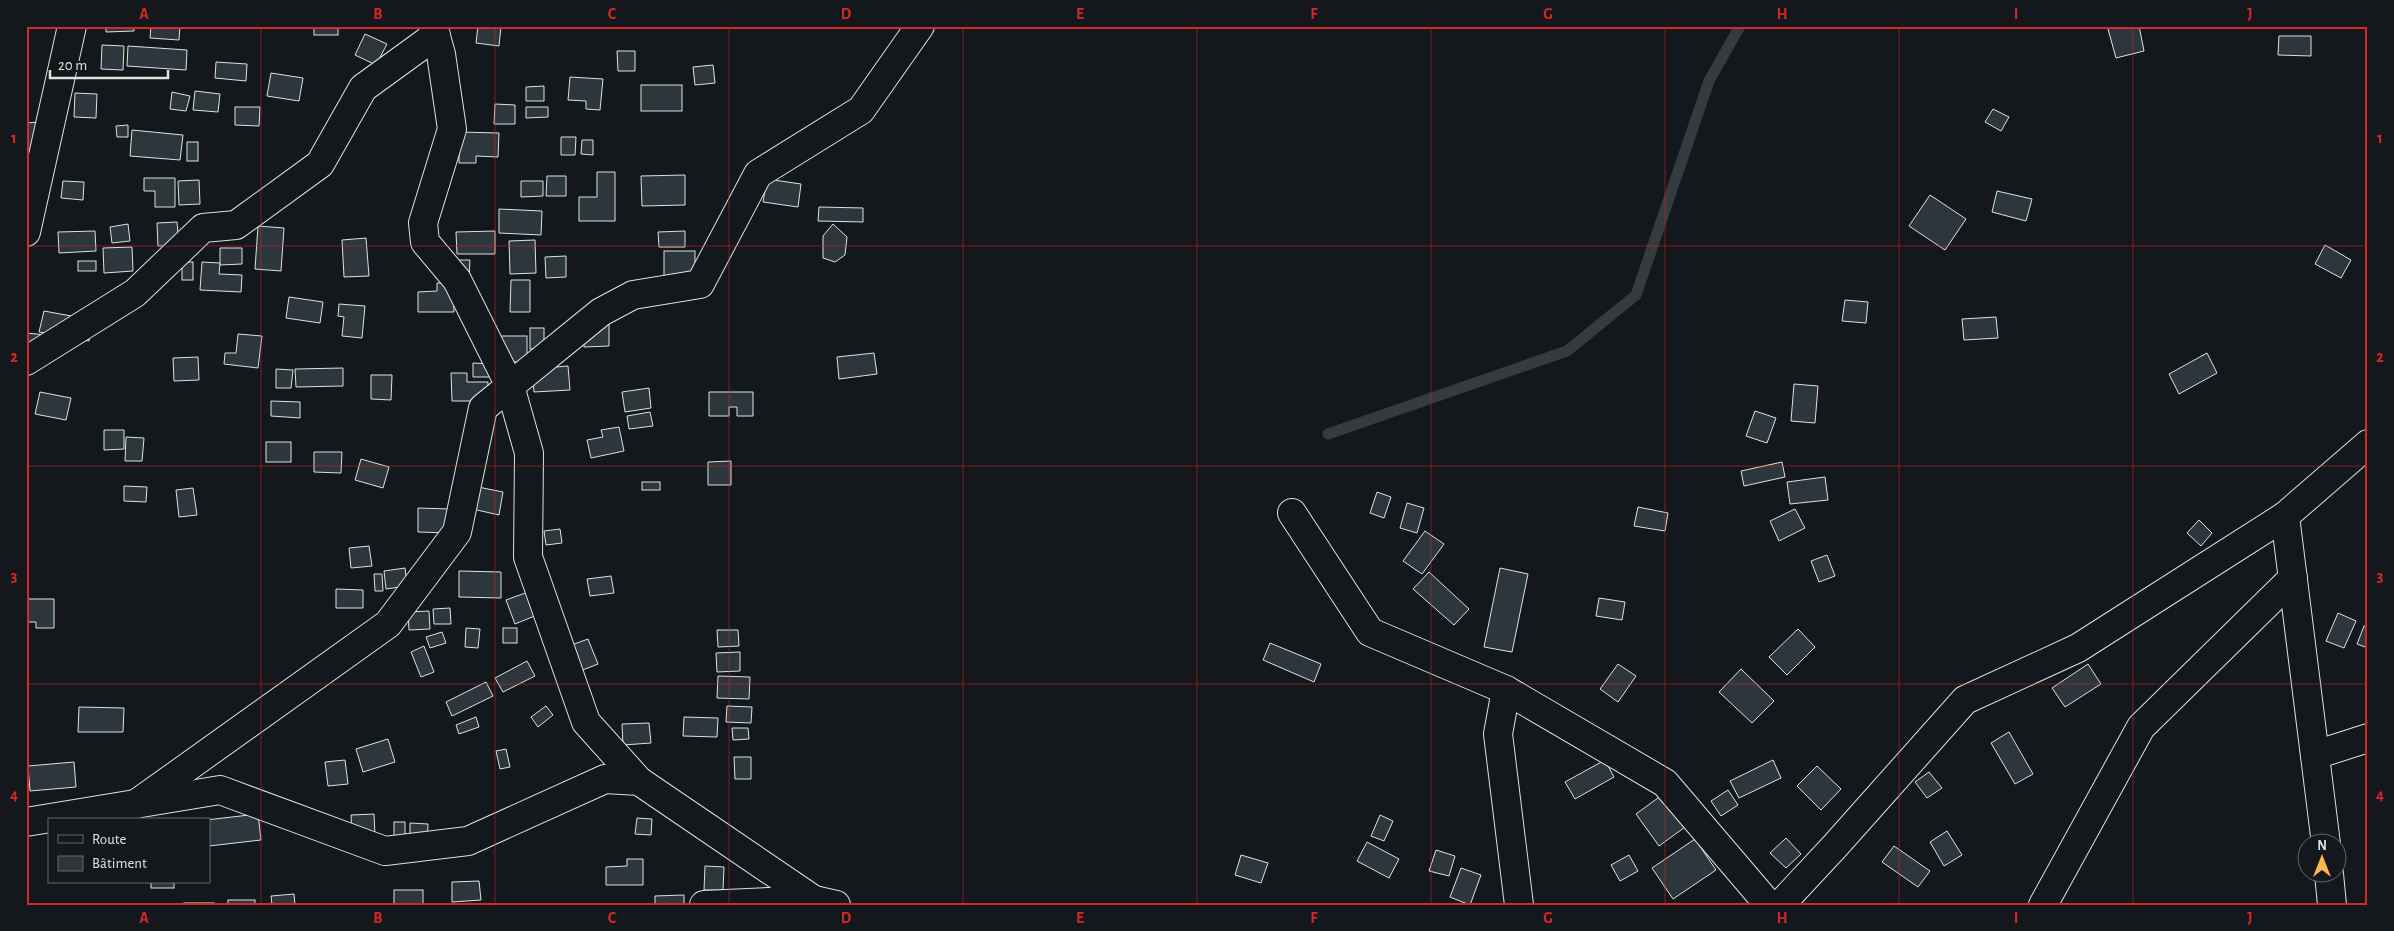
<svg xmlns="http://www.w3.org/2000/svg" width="2394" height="931" viewBox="0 0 2394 931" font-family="'Alegreya Sans',sans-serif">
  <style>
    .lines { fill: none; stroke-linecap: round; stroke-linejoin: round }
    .stream { stroke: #363b3e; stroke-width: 11 }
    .building { fill: #2c363c; stroke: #d8e6dc }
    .minor-casing { stroke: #d8e6dc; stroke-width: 30 }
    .minor { stroke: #14181c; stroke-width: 28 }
    .grid { fill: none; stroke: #d62828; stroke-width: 1; stroke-opacity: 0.55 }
    .neatline { fill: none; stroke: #d62828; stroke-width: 2 }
    .grid-label { font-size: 16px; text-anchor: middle; font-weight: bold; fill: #d62828 }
  </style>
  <rect width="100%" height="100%" fill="#14181c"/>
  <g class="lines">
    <polyline class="stream" points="1328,434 1567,351 1636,295 1709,81 1740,26"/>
  </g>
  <g class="building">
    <polygon points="106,26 134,26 134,31 106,32"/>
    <polygon points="151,26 180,26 179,40 150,38"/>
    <rect x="314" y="26" width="24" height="9"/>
    <polygon points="478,26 501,26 499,46 476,43"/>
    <polygon points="2118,26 2139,26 2144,51 2116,58 2108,29"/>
    <polygon points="365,34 387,44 376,65 355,55"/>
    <polygon points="2279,36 2311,36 2311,56 2278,55"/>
    <polygon points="102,45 124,46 123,70 101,69"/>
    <polygon points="128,46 187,50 186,70 127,66"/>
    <polygon points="617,51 635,51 635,71 618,71"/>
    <polygon points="216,62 247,64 246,81 215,78"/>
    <polygon points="713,65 715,83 695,85 693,67"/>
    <polygon points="271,73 303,78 299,101 267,96"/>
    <polygon points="570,77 603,79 600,110 586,109 586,101 568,100"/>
    <rect x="641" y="85" width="41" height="26"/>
    <polygon points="544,86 544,101 526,101 526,87"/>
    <polygon points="195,91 220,94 218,112 193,110"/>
    <polygon points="172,92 190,96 186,111 170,109"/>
    <polygon points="75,93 97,94 96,118 74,117"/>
    <polygon points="495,104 515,105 515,124 494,124"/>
    <polygon points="235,107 260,107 259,126 235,125"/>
    <polygon points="526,107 548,107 548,117 526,118"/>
    <polygon points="1993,109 2009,117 2001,131 1985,122"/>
    <polygon points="40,122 41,153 26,153 26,123"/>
    <polygon points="128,125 128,137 117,137 116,126"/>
    <polygon points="132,130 183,135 180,160 130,156"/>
    <polygon points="459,132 499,133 498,157 476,156 476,163 459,163"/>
    <polygon points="561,137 576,137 575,155 561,155"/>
    <polygon points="582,140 593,140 593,155 581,154"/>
    <rect x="187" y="142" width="11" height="19"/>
    <polygon points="597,172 615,172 615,221 579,221 579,197 597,197"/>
    <polygon points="685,175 685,205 642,206 641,176"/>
    <polygon points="547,176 566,176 566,196 546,196"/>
    <polygon points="144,178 175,178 175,207 155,207 155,191 144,191"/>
    <polygon points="767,179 801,184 798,207 763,202"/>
    <polygon points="199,180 200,204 179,205 178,181"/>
    <polygon points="63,181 84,182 83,200 61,198"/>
    <polygon points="521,181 543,181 543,196 521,197"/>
    <polygon points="1997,191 2032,199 2026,221 1992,212"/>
    <polygon points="1930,195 1966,219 1945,250 1909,226"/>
    <polygon points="819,207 863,208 863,222 818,221"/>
    <polygon points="499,209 542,211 541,235 499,233"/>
    <polygon points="177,222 179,245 158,246 157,223"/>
    <polygon points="128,224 130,241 112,243 110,227"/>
    <polygon points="833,224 847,237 845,255 835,262 823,258 823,236"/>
    <polygon points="258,226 284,228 281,271 255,269"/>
    <polygon points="95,231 96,251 59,253 58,232"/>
    <polygon points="495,231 495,254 457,254 456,232"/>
    <polygon points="685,231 685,247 659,247 658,232"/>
    <polygon points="366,238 369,276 344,277 342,240"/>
    <polygon points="535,240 536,273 510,274 509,241"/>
    <polygon points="2325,245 2351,260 2341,278 2315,264"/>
    <polygon points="132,247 133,271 104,273 103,248"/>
    <polygon points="220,248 242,248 242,264 220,265"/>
    <rect x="664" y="251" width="31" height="28"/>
    <polygon points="566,256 566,277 546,278 545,257"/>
    <polygon points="458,260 470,260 469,278 457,278"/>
    <rect x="78" y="261" width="18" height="10"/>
    <rect x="182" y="262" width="11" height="18"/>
    <polygon points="202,262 220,263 219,274 242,275 241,292 200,290"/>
    <polygon points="511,280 530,280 530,312 510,312"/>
    <polygon points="437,283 453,283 454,312 418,312 418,292 437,291"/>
    <polygon points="289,297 323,302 320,323 286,318"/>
    <polygon points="1845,300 1868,302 1866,323 1842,321"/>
    <polygon points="339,304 365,306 362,338 342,336 344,317 338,316"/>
    <polygon points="44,311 93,320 89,341 39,332"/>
    <polygon points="584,312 609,312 609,346 584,347"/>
    <polygon points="1996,317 1998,338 1964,340 1962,319"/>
    <rect x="530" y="328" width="14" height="21"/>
    <polygon points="26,333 47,335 26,355"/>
    <polygon points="238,334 262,336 258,368 224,364 225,353 236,353"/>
    <rect x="500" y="336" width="27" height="26"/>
    <polygon points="874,353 877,374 839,379 837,357"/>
    <polygon points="2207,353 2217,373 2179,394 2169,374"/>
    <polygon points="198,357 199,380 174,381 173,358"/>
    <polygon points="473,363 494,364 493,377 473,377"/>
    <polygon points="568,366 570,390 534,392 532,369"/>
    <polygon points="343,368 343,386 296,387 295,369"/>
    <polygon points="276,369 293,370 291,388 276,388"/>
    <polygon points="451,373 467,373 467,382 488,382 488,401 452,401"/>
    <polygon points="371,375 392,375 391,400 371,399"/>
    <polygon points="1794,384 1818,386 1815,423 1791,421"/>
    <polygon points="649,388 651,408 625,412 622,392"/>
    <polygon points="40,392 71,398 66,420 35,414"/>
    <polygon points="709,392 753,392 753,416 737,416 737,407 729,407 729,416 709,416"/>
    <polygon points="271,401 300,402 300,418 271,416"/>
    <polygon points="1755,411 1776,418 1767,443 1746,436"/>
    <polygon points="650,412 653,426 629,429 627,416"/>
    <polygon points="619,427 624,451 591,458 587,440 603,437 601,430"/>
    <polygon points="104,430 124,430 124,449 104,450"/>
    <polygon points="126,437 144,438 142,461 125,461"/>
    <rect x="266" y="442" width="25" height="20"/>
    <polygon points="314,452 342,452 341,473 314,472"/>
    <polygon points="361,459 389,467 383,488 355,480"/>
    <polygon points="731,461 731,485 708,485 708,462"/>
    <polygon points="1782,462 1785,477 1744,486 1741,471"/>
    <polygon points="1825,477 1828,500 1790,504 1787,482"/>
    <rect x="642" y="482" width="18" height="8"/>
    <polygon points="468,485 503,492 499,515 464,507"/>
    <polygon points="124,486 147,487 146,502 124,501"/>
    <polygon points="193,488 197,515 179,517 176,490"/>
    <polygon points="1377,492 1391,497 1384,518 1370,513"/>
    <polygon points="1407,503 1424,508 1417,533 1400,528"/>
    <polygon points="1638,507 1668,513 1665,531 1634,526"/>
    <polygon points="418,508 451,509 450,533 418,532"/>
    <polygon points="1795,509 1805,528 1779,541 1770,521"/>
    <polygon points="2199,520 2212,533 2201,546 2187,533"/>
    <polygon points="560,529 562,543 546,545 544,531"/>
    <polygon points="1425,531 1444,544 1422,574 1403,561"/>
    <polygon points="369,546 372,566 351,568 349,548"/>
    <polygon points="1827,555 1835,576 1819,582 1811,561"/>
    <polygon points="405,568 407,586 386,589 384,571"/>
    <polygon points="1500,568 1528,574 1512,652 1484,647"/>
    <polygon points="459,571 501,572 501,598 459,597"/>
    <polygon points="1429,572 1469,609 1454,625 1413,589"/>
    <polygon points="374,574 382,574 383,591 375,591"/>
    <polygon points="611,576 614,593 590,596 587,579"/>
    <polygon points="336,589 363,590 363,608 336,608"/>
    <polygon points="528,592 537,615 515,624 506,600"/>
    <polygon points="1599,598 1625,602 1622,620 1596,616"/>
    <polygon points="26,599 54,599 54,628 36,628 36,622 26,622"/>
    <polygon points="450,608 451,624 434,624 433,609"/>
    <polygon points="429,611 430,629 409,630 408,612"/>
    <polygon points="2338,613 2356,621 2344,648 2326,641"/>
    <polygon points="2364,626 2368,627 2368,648 2357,644"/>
    <polygon points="466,628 480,629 478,648 465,647"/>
    <rect x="503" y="628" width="14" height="15"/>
    <polygon points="1798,629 1815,647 1787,675 1769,657"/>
    <polygon points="717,630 738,630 739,646 718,647"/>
    <polygon points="442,632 446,643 430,648 426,637"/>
    <polygon points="588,639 598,664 575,673 566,647"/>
    <polygon points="1270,643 1321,664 1314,682 1263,660"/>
    <polygon points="424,646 434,672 421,677 411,652"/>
    <polygon points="740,652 740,671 717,672 716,653"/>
    <polygon points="527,661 535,676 503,692 495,678"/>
    <polygon points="1618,664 1636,676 1618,702 1600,689"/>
    <polygon points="2088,664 2101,684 2065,707 2052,688"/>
    <polygon points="1741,669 1774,701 1752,723 1719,692"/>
    <polygon points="718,676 750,677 749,699 717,698"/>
    <polygon points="486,682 493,696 452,716 446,702"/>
    <polygon points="546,706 553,715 538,727 531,717"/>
    <polygon points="727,706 752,707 751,723 726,722"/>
    <polygon points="79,707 124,708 123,732 78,732"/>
    <polygon points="476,717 479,727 459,734 456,725"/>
    <polygon points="684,717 718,718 717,737 683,736"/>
    <polygon points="649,723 651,743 623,745 622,724"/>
    <polygon points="732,728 748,728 749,739 733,740"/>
    <polygon points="2009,732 2033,774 2015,784 1991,743"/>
    <polygon points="388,739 395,762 363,772 356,749"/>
    <polygon points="506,749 510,767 500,769 496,751"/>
    <polygon points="734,757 751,757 751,779 735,779"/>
    <polygon points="345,760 348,784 328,786 325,762"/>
    <polygon points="1605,760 1614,777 1575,799 1565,782"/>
    <polygon points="1773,760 1781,778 1739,798 1730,781"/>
    <polygon points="74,762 76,787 30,791 28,766"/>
    <polygon points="1817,766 1841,789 1821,810 1797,786"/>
    <polygon points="1929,772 1942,788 1927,798 1915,782"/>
    <polygon points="1728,790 1738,805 1721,816 1711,801"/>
    <polygon points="1662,795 1685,827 1659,846 1636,814"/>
    <polygon points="258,814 261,840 209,846 209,820 206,820"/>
    <polygon points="374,814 375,835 352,836 351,815"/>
    <polygon points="1380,815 1393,821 1384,841 1371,836"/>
    <polygon points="637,818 652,819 651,835 635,834"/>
    <rect x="394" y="822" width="11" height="19"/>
    <polygon points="410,823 428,824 427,843 410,842"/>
    <polygon points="1947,831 1962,855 1944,866 1930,842"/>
    <polygon points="1786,838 1801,854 1786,868 1770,853"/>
    <polygon points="1695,839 1716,870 1673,899 1652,868"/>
    <polygon points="1367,842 1399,859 1389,878 1357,861"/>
    <polygon points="1894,846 1930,871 1918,887 1882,862"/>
    <polygon points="1436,850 1455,856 1449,876 1429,871"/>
    <polygon points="1241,855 1268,863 1261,883 1235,875"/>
    <polygon points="1629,855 1638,871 1620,881 1611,865"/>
    <polygon points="627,859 643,859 643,885 606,885 606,867 627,866"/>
    <polygon points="705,866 724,867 723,890 704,890"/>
    <polygon points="1461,868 1481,875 1470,905 1450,897"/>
    <polygon points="479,881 481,900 452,902 452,882"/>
    <rect x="151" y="882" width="23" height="6"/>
    <rect x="394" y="890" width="29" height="15"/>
    <polygon points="294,894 295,905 272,905 271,896"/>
    <polygon points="684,895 684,905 655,905 655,896"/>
    <rect x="228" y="900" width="27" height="5"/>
    <rect x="184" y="903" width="30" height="2"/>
  </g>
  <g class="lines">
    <g class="minor-casing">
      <g id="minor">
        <polyline points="433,26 441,54 452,129 423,223 425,242 457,280 510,386 529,453 528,557 586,722 639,781"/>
        <polyline points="26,232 72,26"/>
        <polyline points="26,361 135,293 203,228 236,225 320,164 363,88 436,35"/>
        <polyline points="1292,513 1370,632 1506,690"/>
        <polyline points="2315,755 2368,738"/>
        <polyline points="136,804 388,624 457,532 483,408 601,312 633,295 700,284 758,174 861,110 920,26"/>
        <polyline points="26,822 220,790 385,851 468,841 605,779 639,781 814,900 836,905"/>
        <polyline points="2326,844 2285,516 2368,444"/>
        <polyline points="2329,874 2332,905"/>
        <polyline points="704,905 814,900"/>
        <polyline points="1519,905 1498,734 1506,690 1665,783 1769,905"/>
        <polyline points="1780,905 1835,846 1965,700 2078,648 2285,516"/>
        <polyline points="2043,905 2141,727 2293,578"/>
      </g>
    </g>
    <use href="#minor" class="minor"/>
  </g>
  <path class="grid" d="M261 26V905M495 26V905M729 26V905M963 26V905M1197 26V905M1431 26V905M1665 26V905M1899 26V905M2133 26V905M26 246H2368M26 466H2368M26 684H2368"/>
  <rect width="2394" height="931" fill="none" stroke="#14181c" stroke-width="55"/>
  <rect x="48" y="818" width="162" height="65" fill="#14181c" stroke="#626a69"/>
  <rect x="58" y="835" width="25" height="8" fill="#14181c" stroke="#626a69"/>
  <text x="92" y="844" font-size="15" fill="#d8e6dc">Route</text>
  <rect x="58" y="856" width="25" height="15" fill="#2c363c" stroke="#626a69"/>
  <text x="92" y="868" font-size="15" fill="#d8e6dc">Bâtiment</text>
  <g transform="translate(2322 858)"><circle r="24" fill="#14181c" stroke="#626a69"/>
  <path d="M0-4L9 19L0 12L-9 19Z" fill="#ffb74d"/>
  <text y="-8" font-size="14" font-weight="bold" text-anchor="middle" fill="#d8e6dc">N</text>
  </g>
  <path d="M50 70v8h118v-8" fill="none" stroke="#d8e6dc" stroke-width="2.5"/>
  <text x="58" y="70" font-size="15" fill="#d8e6dc" stroke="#14181c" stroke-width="4" paint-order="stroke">20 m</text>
  <rect x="28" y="28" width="2338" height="876" class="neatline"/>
  <g class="grid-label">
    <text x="144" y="19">A</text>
    <text x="378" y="19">B</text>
    <text x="612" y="19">C</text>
    <text x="846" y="19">D</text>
    <text x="1080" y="19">E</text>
    <text x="1314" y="19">F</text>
    <text x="1548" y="19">G</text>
    <text x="1782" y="19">H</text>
    <text x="2016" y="19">I</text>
    <text x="2250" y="19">J</text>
    <text x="14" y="143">1</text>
    <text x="2380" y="143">1</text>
    <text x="14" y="362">2</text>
    <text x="2380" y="362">2</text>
    <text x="14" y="581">3</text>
    <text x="2380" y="581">3</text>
    <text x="14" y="800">4</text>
    <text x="2380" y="800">4</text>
    <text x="144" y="923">A</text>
    <text x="378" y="923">B</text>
    <text x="612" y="923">C</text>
    <text x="846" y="923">D</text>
    <text x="1080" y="923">E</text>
    <text x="1314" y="923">F</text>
    <text x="1548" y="923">G</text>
    <text x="1782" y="923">H</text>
    <text x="2016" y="923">I</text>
    <text x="2250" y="923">J</text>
  </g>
</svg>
